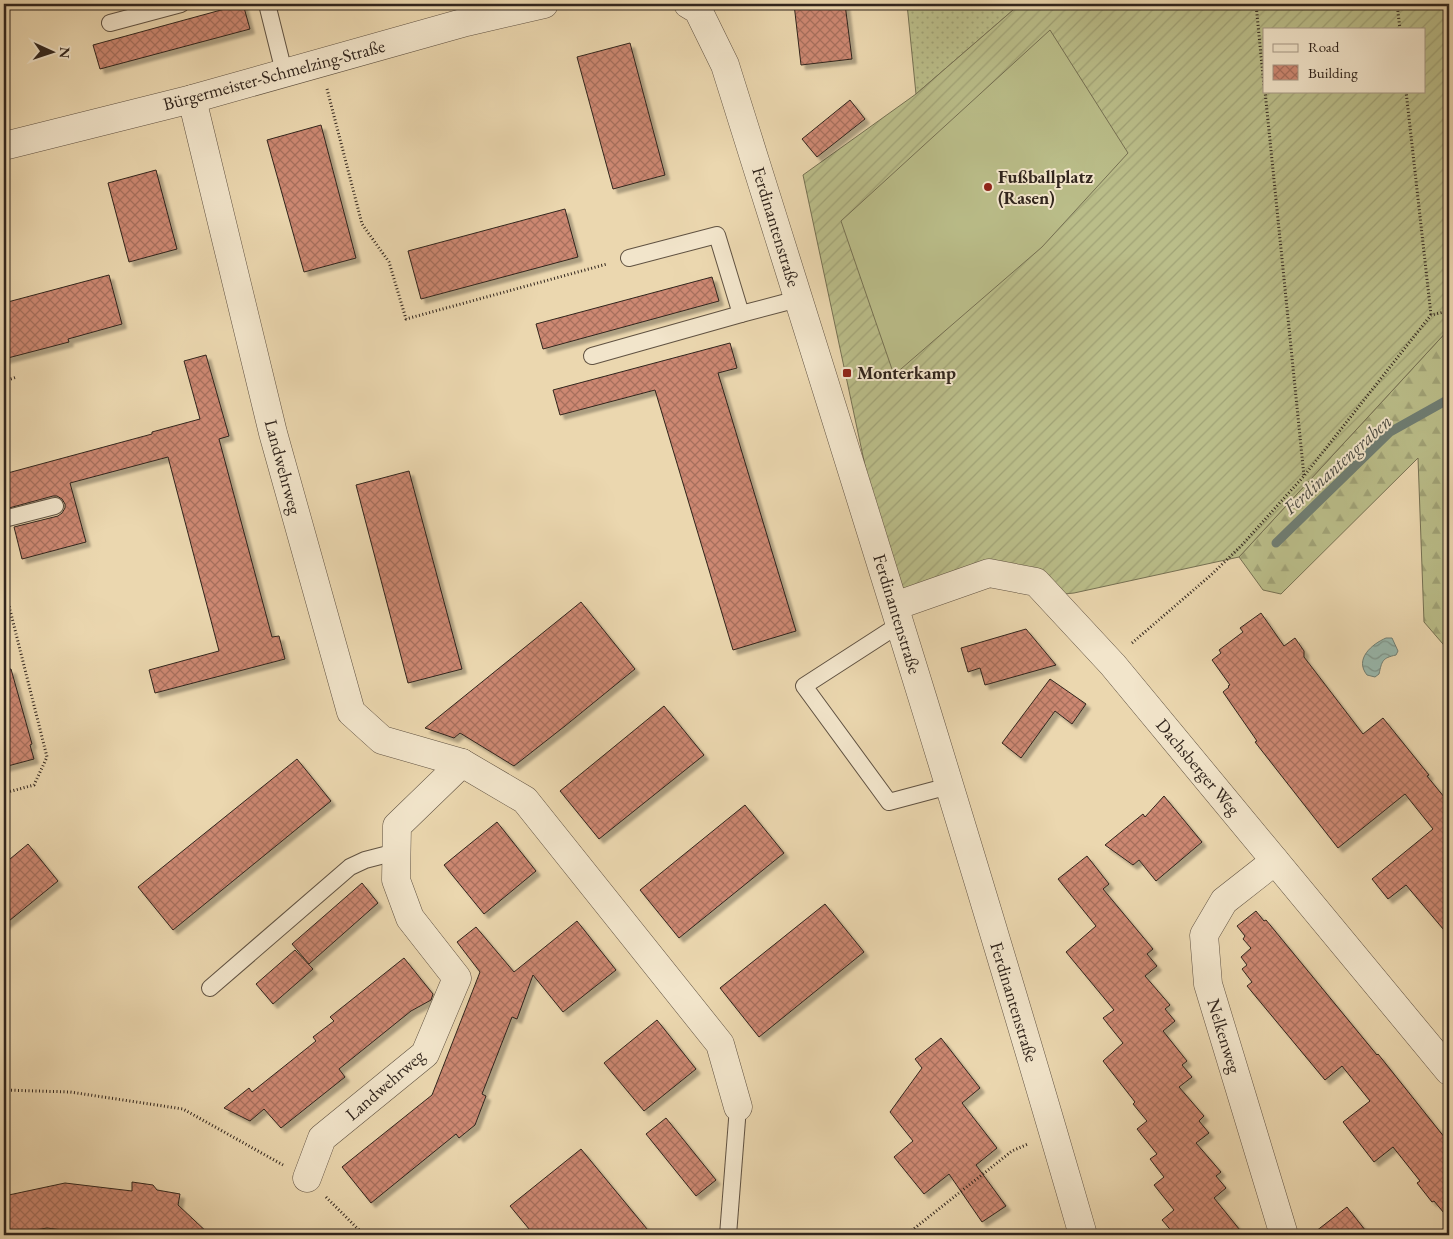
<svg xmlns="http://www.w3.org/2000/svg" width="1453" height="1239" viewBox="0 0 1453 1239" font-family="'EB Garamond',serif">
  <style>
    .grass { fill: url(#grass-dots); stroke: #767153 }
    .forest { fill: url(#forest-firs); stroke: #767153 }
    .garden { fill: url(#garden-furrows); stroke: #767153; fill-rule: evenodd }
    .pitch { fill: #babd89; stroke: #767153 }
    .water { fill: url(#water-waves); stroke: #6f7e74 }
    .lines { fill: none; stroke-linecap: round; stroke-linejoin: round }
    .stream { stroke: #6f7e74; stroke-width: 9 }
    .building { fill: url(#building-cross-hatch); stroke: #31251d; filter: url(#shadow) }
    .service-casing { stroke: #605242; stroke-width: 18 }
    .minor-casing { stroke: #605242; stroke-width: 29 }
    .path { stroke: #31251d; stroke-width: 3; stroke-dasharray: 1 2.5; stroke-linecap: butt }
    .service { stroke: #f2e5cb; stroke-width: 16 }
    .minor { stroke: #f2e5cb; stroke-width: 28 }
    .poi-dot { fill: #8f2418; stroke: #f2e5cb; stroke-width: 2 }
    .labels { text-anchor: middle; stroke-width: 4; stroke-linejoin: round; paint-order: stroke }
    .street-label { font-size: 18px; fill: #31251d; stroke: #f2e5cb }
    .poi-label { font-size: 18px; font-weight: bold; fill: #31251d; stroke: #f2e5cb; text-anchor: start }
    .water-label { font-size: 19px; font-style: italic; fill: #4b4a41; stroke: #f2e5cb }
  </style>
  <defs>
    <pattern id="grass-dots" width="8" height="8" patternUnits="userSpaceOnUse" patternTransform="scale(1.25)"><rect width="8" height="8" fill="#babd89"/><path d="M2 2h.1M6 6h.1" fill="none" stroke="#a0a276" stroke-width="1.8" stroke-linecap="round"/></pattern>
    <pattern id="forest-firs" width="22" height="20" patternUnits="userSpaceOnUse" patternTransform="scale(1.25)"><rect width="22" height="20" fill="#babd89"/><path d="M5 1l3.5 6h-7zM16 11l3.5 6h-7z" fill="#a0a276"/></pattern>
    <pattern id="garden-furrows" width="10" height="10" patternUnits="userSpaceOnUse" patternTransform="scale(1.25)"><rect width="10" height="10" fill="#babd89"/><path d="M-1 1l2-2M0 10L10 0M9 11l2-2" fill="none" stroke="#a0a276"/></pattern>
    <pattern id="water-waves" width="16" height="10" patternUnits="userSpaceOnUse" patternTransform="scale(1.25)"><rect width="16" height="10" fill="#98b9ae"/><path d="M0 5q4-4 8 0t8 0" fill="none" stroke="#7d968d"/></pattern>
    <pattern id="building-cross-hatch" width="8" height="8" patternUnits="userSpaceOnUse" patternTransform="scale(1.25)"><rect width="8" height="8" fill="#cd8872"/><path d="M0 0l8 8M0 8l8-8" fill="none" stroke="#a76f5d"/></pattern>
    <filter id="shadow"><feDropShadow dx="4.5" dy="4.5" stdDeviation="1" flood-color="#0004"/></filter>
  </defs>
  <rect width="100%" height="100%" fill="#ebd7af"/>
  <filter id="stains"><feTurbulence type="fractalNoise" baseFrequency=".004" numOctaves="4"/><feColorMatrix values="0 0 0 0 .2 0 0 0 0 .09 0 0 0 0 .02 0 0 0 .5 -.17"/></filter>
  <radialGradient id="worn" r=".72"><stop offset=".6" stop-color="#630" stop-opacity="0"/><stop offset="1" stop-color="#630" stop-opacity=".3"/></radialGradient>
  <polygon class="grass" points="907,4 1020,4 916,94"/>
  <polygon class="forest" points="1449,329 1449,651 1424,622 1418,458 1281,594 1263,590 1239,557"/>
  <path class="garden" d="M1020 4H1449V329L1239 557 1074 593 1054 595 984 576 895 606 803 175 916 94ZM1264 29H1424V91H1264Z"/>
  <polygon class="pitch" points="1050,30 1128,153 1042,247 894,375 841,221"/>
  <path class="water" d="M1386 638H1392L1398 651 1396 655C1382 658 1382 661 1379 674L1375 677 1367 675C1354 659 1372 644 1386 638Z"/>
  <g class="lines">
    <polyline class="stream" points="1276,543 1390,432 1449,399"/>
  </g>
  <g class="building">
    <polygon points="243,4 250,29 100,69 93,45"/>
    <polygon points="794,4 845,4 852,59 801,65"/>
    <polygon points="630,43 665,175 613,189 577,57"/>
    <polygon points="850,100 865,119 817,157 802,139"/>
    <polygon points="321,125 356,258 304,272 267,140"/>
    <polygon points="156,170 177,249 129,262 108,183"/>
    <polygon points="565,209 578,257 421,299 408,251"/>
    <polygon points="109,275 122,324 68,339 69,342 4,359 4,303"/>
    <polygon points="712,277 719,301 543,349 536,324"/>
    <polygon points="730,343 737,368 718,373 796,631 733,650 655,390 560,415 553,390"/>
    <polygon points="206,355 229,436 219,439 272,637 279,636 285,659 155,693 149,670 219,651 168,457 70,483 86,542 22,559 14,527 58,516 62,513 65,508 65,504 62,499 57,496 53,496 9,508 4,490 4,474 152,434 152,432 200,419 184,361"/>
    <polygon points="409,471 462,669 408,683 356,485"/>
    <polygon points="581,602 635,669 565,726 514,766 460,733 454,738 425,728"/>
    <polygon points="1261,613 1284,646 1295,638 1304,651 1304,657 1363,734 1383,718 1429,775 1427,776 1449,803 1449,936 1406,885 1388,899 1372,879 1433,829 1405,794 1338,848 1255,742 1257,741 1223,692 1229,687 1228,686 1230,685 1212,660 1221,653 1219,650 1243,632 1240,628"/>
    <polygon points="1026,629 1056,665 985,685 980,668 968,672 961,648"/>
    <polygon points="11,669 32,744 30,745 34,759 4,767 4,670"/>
    <polygon points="1050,679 1086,704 1072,724 1055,711 1021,758 1002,743"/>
    <polygon points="664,706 704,755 599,839 560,791"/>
    <polygon points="297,759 331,801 173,930 138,887"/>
    <polygon points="1164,796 1202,842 1156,881 1139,860 1133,865 1105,845 1143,814 1145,817"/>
    <polygon points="745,805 784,853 679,938 640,890"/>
    <polygon points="497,822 536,871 484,914 444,865"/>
    <polygon points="28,844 58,881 4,925 4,864"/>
    <polygon points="1087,856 1109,884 1103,889 1153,949 1147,954 1157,966 1145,976 1170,1005 1165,1009 1175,1021 1163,1031 1187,1061 1182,1065 1192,1077 1179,1087 1204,1116 1199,1121 1209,1133 1196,1143 1221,1172 1216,1176 1226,1188 1214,1198 1244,1235 1175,1235 1162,1220 1174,1210 1154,1185 1164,1177 1150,1159 1157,1154 1137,1129 1147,1121 1133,1104 1135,1102 1103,1061 1123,1043 1103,1018 1114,1010 1066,952 1096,926 1058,879"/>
    <polygon points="362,883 378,903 309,964 292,944"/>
    <polygon points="825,904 864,952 759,1037 720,988"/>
    <polygon points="1256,911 1264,921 1266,920 1377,1055 1378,1054 1449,1143 1449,1219 1434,1201 1432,1202 1417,1183 1420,1181 1393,1147 1374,1162 1343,1122 1370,1101 1342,1066 1325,1080 1247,986 1252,982 1242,969 1247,965 1241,957 1251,948 1243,939 1245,936 1237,926"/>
    <polygon points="577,921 616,970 563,1012 533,975 517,1019 512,1017 482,1094 486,1096 475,1125 459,1138 456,1134 371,1203 342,1167 432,1095 480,972 457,942 476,927 514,972"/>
    <polygon points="295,950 313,969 273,1004 256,984"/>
    <polygon points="404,958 433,994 431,1000 411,1011 339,1069 345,1077 281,1128 264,1109 250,1121 224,1108 249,1088 252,1092 316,1041 313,1037 334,1021 330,1017"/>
    <polygon points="657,1020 696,1069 644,1111 604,1063"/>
    <polygon points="941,1038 980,1088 962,1103 997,1148 976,1165 1006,1206 982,1222 949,1174 924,1194 894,1157 913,1141 890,1112 922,1068 915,1059"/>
    <polygon points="666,1118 716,1180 696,1196 646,1134"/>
    <polygon points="581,1149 652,1235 534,1235 510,1206"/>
    <polygon points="132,1182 153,1185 157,1190 180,1194 178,1205 210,1235 102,1235 47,1228 4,1235 4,1196 65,1183 132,1191"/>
    <polygon points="1347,1207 1369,1235 1311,1235"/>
  </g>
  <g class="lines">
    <g class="service-casing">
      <g id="service">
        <polyline points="267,4 284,72"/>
        <polyline points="110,23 181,4"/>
        <polyline points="629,258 717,235 741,314 798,299"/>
        <polyline points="592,356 741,314"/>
        <polyline points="4,519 55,506"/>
        <polyline points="900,624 804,686 889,802 949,786"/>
        <polyline points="210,988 350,867 365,860 396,852"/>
        <polyline points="728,1235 738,1107"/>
      </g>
    </g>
    <g class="minor-casing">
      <g id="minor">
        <path d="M688 4 698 10 725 65C847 454 970 843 1083 1235"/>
        <polyline points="192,99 273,433 351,712 382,740 462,763 525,800 720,1044 738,1107"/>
        <polyline points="4,146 192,99 466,22 544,4"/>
        <polyline points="895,606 989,573 1036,582 1113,665 1449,1071"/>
        <polyline points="1275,861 1224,901 1204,935 1208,984 1284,1235"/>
        <polyline points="307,1178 322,1138 425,1054 457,978 410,918 396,880 397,826 462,763"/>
      </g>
    </g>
    <g class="path">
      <polyline points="1256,4 1264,86"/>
      <polyline points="1397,4 1400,29"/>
      <polyline points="327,89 362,224 389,262 406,319 607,264"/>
      <polyline points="1265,91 1304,476"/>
      <polyline points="1406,91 1431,315"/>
      <polyline points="4,381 17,377"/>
      <polyline points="4,586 47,757 34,785 4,793"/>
      <polyline points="1132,643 1211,575 1241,546 1304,476 1431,315 1449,311"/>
      <polyline points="4,1090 70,1092 183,1109 283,1165"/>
      <polyline points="326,1197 364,1235"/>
      <polyline points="906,1235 1012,1151 1028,1144"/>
    </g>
    <use href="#service" class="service"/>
    <use href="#minor" class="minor"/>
  </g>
  <g class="poi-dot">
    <circle cx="988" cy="187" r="5"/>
    <rect x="842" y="368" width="10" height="10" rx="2.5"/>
  </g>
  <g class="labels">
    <g class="street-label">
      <text transform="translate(274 75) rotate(-15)" y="6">Bürgermeister-Schmelzing-Straße</text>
      <text transform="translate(776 227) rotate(73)" y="6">Ferdinantenstraße</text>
      <text transform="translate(283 467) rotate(75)" y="6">Landwehrweg</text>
      <text transform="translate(897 614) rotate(73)" y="6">Ferdinantenstraße</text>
      <text transform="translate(1198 767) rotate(50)" y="6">Dachsberger Weg</text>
      <text transform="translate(1014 1002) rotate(73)" y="6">Ferdinantenstraße</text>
      <text transform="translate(1224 1036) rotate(73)" y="6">Nelkenweg</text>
      <text transform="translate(385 1085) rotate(-41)" y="6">Landwehrweg</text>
    </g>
    <g class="poi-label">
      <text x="998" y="183">Fußballplatz<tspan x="998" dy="21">(Rasen)</tspan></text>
      <text x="857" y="379">Monterkamp</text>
    </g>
    <g class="water-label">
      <text transform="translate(1337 464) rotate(-42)" y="7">Ferdinantengraben</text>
    </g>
  </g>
  <rect width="1453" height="1239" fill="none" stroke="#ebd7af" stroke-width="20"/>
  <rect x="5" y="5" width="1443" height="1229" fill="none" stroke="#31251d" stroke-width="2.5"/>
  <rect x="10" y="10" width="1433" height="1219" fill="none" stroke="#31251d"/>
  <rect x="1263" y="28" width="162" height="65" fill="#f2e5cb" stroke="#a59885"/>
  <rect x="1273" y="44" width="25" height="8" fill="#f2e5cb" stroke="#a59885"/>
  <text x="1308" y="52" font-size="15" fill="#31251d">Road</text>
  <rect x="1273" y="65" width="25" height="15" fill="url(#building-cross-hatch)" stroke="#a59885"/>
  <text x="1308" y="78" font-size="15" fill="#31251d">Building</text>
  <g transform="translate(52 52) rotate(93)" stroke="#f2e5cb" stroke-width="4" paint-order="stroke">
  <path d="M0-4L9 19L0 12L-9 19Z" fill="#31251d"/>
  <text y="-8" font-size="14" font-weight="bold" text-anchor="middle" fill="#31251d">N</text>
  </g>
  <rect width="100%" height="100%" filter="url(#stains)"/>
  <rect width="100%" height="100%" fill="url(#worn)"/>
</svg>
